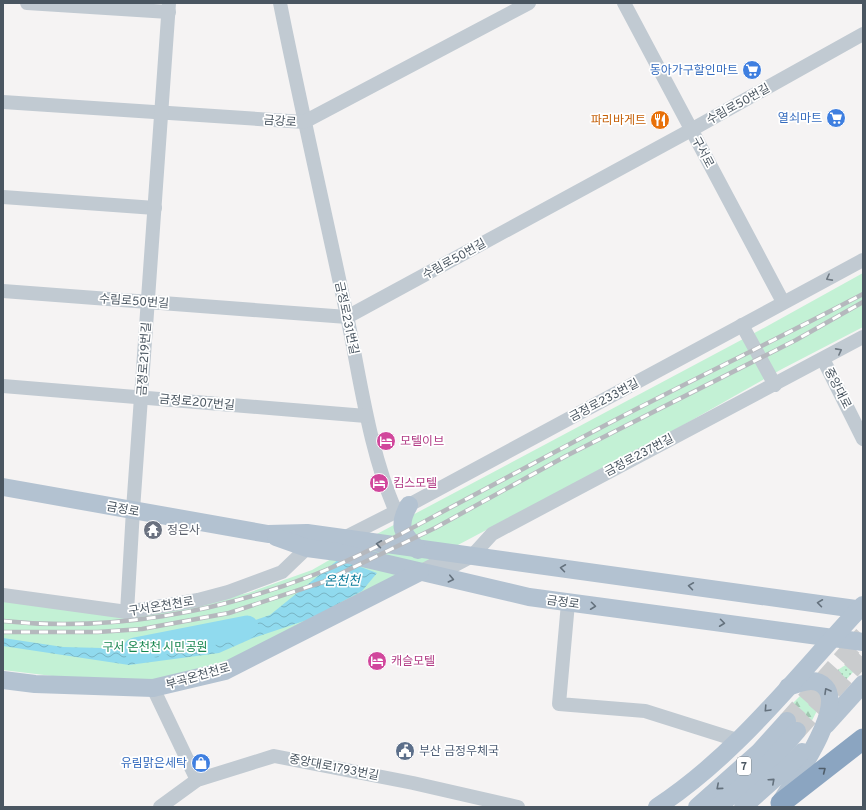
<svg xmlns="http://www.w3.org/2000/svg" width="866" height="810" viewBox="0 0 866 810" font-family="Overpass,'Noto Sans KR',sans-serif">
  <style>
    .grass { fill: url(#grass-dots) }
    .forest { fill: url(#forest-firs) }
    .park { fill: #c3f1d5 }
    .water { fill: url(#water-waves) }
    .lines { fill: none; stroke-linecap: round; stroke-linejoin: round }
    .river { stroke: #90daee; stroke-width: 23 }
    .major-tunnel { stroke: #caccce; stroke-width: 18; stroke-dasharray: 18 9; stroke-linecap: butt }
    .minor { stroke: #c1cad2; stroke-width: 14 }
    .major { stroke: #b3c2d1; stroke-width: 18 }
    .highway { stroke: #8ba5c1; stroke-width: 21 }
    .rail-casing { stroke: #b5b8bd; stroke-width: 4.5 }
    .rail { stroke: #fff; stroke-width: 3; stroke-dasharray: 9; stroke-linecap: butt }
    .oneway { stroke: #6e7983 }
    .oneway2 { stroke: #64717d }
    .oneway3 { stroke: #505e6b }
    .labels { text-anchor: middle; stroke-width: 3.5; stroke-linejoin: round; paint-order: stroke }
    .shield { fill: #fff; stroke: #808990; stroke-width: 1 }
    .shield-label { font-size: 11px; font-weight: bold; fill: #4a5661 }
    .shop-label { font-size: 12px; fill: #366cbe; stroke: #fff; text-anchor: end }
    .street-label { font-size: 12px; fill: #4a5661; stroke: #fff }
    .food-label { font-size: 12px; fill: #c56008; stroke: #fff; text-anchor: end }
    .hotel-label { font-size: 12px; fill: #b23c85; stroke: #fff; text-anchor: start }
    .worship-label { font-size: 12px; fill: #5b616d; stroke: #fff; text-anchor: start }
    .park-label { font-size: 12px; fill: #17864f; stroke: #fff }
    .service-label { font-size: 12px; fill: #4e5e75; stroke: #fff; text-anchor: start }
    .water-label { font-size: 13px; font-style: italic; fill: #0c7c9b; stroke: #fff }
  </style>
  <defs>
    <pattern id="grass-dots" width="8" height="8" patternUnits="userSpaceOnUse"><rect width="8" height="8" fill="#c3f1d5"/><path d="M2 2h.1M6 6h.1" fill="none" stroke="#a0c6b0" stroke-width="1.8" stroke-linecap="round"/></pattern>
    <pattern id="forest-firs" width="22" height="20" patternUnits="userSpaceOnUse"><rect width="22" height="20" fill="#c3f1d5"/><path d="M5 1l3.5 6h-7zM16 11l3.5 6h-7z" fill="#a0c6b0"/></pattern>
    <pattern id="water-waves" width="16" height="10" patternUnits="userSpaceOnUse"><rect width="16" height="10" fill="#90daee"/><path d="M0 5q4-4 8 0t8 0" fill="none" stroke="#78b4c4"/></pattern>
  </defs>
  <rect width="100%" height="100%" fill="#f5f3f3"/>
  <polygon class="grass" points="860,656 863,661 845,681 836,671"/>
  <polygon class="forest" points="812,694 820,699 819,707 806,732 802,725 783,713 801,695"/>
  <polygon class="park" points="863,273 863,327 782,369 657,440 329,613 217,667 158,683 69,678 3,670 3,601 151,612 248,593 312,570 345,551 760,330"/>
  <polygon class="water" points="339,559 377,573 362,591 310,619 253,638 219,653 129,665 3,646 3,638 63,647 102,648 194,641 270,615"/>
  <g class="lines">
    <polyline class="river" points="135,649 247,627"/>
    <g class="major-tunnel">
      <polyline points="787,721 863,635"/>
      <polyline points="797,731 863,657"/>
    </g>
    <g class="minor">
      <polyline points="27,3 169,12"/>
      <path d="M280 3C301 108 325 212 347 316 361 382 369 450 396 512"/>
      <polyline points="624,3 783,302"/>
      <polyline points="3,102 304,122 529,3"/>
      <polyline points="3,197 155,208"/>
      <polyline points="3,291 347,317 691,130 863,34"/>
      <polyline points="742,325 775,385"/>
      <polyline points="823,359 863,439"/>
      <polyline points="3,386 366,416"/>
      <polyline points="342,539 409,505 863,260"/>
      <polyline points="420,572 435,564 455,565 472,556 492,534 863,337"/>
      <polyline points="3,595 127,612 198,600 228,592 282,572 307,548 316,547"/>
      <polyline points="568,603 559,704 645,711 737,740"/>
      <polyline points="127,612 133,510 169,3"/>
      <polyline points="153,688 197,780"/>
      <polyline points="160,807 197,780 274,756 413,783 518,807"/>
    </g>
    <g class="major">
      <polyline points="3,487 268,534 307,533 863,610"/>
      <path d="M409 505C397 526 402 533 418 550"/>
      <polyline points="276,537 307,548 337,552 529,597 863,642"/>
      <polyline points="3,680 35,684 153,688 225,671 420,572"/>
      <polyline points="826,725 863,684"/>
      <path d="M782 800C795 779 845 708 825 687 815 676 799 683 788 687"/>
      <path d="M657 807C738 754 798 674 863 605"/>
      <polyline points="697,807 759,752 787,721"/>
      <polyline points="718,807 770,762 797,731"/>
      <polyline points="743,807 790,765 802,752"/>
    </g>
    <polyline class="highway" points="781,803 863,739"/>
    <g class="rail-casing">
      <g id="rail">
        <path d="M3 621C109 632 217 613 316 574 359 557 401 534 442 512 495 484 547 456 600 428 687 382 776 340 863 294"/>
        <polyline points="3,632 98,632 142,629 229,613 323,582 435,528 566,456 796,340 863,302"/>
      </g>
    </g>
    <use href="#rail" class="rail"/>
  </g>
  <defs><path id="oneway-chevron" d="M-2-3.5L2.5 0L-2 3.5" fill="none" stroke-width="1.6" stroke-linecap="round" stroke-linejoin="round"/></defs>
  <g class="oneway">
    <use href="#oneway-chevron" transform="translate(829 278) rotate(152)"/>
    <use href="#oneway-chevron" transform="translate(839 351) rotate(-28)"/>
  </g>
  <g class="oneway2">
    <use href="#oneway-chevron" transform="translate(379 544) rotate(-172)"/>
    <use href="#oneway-chevron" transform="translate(563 568) rotate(-172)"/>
    <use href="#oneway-chevron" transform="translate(451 579) rotate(13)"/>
    <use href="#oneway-chevron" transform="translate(691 586) rotate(-172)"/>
    <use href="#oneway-chevron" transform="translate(820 603) rotate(-172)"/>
    <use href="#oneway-chevron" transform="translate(593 606) rotate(7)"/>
    <use href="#oneway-chevron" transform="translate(722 623) rotate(7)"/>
    <use href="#oneway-chevron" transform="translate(827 691) rotate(-120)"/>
    <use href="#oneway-chevron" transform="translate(767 709) rotate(133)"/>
    <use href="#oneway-chevron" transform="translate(772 781) rotate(-42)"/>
    <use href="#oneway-chevron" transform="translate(719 787) rotate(139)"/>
  </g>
  <use class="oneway3" href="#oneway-chevron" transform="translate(823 770) rotate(-38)"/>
  <defs>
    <g id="supermarket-disc" transform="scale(1)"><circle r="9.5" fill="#3f7fe0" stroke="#fff"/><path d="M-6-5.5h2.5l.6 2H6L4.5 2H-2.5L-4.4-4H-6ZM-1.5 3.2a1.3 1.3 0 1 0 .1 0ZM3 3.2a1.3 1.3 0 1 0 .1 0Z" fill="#fff"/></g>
    <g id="restaurant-disc" transform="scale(1)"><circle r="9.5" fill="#e8710a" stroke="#fff"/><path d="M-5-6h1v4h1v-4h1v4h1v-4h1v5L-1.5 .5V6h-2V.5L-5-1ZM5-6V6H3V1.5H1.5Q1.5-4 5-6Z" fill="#fff"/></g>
    <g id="hotel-disc" transform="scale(1)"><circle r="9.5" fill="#d1479c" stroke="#fff"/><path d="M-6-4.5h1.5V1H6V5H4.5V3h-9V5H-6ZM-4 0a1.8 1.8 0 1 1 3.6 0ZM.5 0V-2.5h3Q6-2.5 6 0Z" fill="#fff"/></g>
    <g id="temple-disc" transform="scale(1)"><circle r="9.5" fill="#6b7280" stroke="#fff"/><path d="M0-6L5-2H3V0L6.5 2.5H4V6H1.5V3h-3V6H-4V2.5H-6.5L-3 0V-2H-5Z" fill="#fff"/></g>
    <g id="civic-disc" transform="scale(1)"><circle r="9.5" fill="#5c6f8a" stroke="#fff"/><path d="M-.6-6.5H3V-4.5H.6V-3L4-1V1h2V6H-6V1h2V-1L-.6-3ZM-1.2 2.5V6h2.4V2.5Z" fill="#fff"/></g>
    <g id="shop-disc" transform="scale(1)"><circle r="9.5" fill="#3f7fe0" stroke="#fff"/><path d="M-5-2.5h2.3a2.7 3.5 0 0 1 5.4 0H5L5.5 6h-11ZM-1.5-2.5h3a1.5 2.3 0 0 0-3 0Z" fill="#fff"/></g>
  </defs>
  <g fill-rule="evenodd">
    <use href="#supermarket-disc" x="752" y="70"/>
    <use href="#supermarket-disc" x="836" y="118"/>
    <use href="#restaurant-disc" x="660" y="120"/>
    <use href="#hotel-disc" x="386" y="441"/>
    <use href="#hotel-disc" x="379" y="483"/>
    <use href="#temple-disc" x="153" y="530"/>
    <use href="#hotel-disc" x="377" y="661"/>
    <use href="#civic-disc" x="405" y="751"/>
    <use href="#shop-disc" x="201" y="763"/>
  </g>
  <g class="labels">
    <rect class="shield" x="737" y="757" width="14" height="18" rx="3"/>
    <g class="shield-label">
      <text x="744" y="770">7</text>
    </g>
    <g class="shop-label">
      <text x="738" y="74">동아가구할인마트</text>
      <text x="822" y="122">열쇠마트</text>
      <text x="187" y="767">유림맑은세탁</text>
    </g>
    <g class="street-label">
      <text transform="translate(738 104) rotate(-29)" y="4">수림로50번길</text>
      <text transform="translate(280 121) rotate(4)" y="4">금강로</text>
      <text transform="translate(703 152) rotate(62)" y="4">구서로</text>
      <text transform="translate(454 259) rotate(-29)" y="4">수림로50번길</text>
      <text transform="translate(134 301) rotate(4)" y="4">수림로50번길</text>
      <text transform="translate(347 318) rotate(78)" y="4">금정로231번길</text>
      <text transform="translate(144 359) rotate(-86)" y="4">금정로219번길</text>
      <text transform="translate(838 388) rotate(63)" y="4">중앙대로</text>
      <text transform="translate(604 400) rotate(-28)" y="4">금정로233번길</text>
      <text transform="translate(197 402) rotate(5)" y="4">금정로207번길</text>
      <text transform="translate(639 455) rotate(-28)" y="4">금정로237번길</text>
      <text transform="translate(123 509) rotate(10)" y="4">금정로</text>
      <text transform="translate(563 602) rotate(8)" y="4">금정로</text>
      <text transform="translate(161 606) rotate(-9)" y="4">구서온천천로</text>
      <text transform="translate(198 676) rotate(-16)" y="4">부곡온천천로</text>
      <text transform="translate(334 767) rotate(11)" y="4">중앙대로1793번길</text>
    </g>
    <g class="food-label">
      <text x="646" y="124">파리바게트</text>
    </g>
    <g class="hotel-label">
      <text x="400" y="445">모텔이브</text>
      <text x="393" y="487">킴스모텔</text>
      <text x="391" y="665">캐슬모텔</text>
    </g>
    <g class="worship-label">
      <text x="167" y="534">정은사</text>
    </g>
    <g class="park-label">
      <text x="155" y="651">구서 온천천 시민공원</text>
    </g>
    <g class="service-label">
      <text x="419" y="755">부산 금정우체국</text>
    </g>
    <g class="water-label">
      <text x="342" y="585">온천천</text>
    </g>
  </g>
  <rect width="866" height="810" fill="none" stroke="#4a5661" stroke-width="8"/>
</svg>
